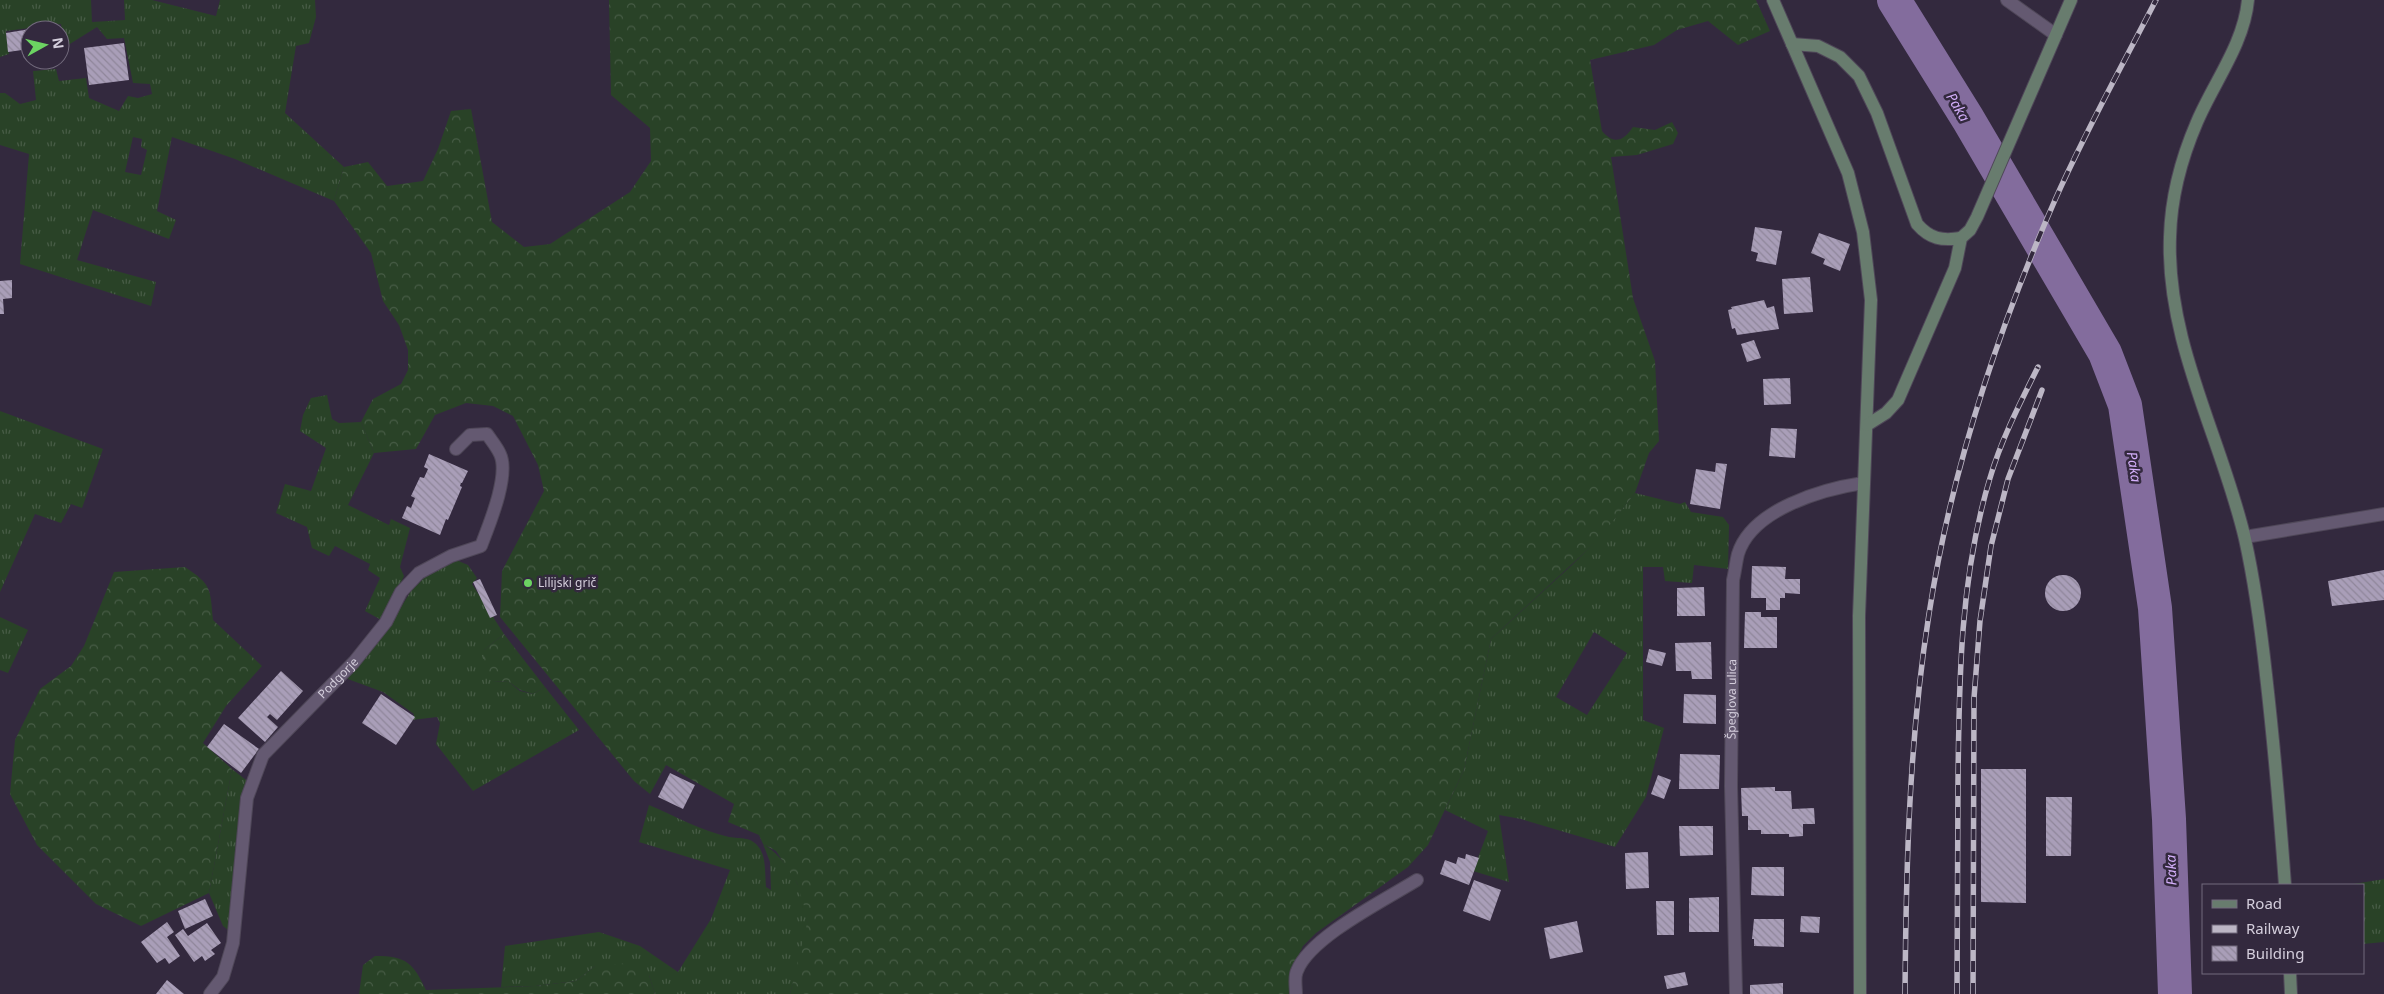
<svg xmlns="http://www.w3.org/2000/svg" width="2384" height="994" viewBox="0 0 2384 994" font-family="'Noto Sans',sans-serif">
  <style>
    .grass { fill: url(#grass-tufts); fill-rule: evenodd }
    .forest { fill: url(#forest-crowns) }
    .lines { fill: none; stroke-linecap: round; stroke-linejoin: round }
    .river { stroke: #836c9d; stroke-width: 34 }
    .building { fill: url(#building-back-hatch) }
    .street-casing { stroke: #4f4758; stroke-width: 14 }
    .secondary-casing { stroke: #4f4758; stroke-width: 14 }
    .street { stroke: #645971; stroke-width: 12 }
    .secondary { stroke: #687c6e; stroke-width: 12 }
    .rail-casing { stroke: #bcb6c5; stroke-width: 5.5 }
    .rail { stroke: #33293e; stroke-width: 4; stroke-dasharray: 11; stroke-linecap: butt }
    .poi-dot { fill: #6cd362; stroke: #33293e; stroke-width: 2 }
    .labels { text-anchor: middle; stroke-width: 5; stroke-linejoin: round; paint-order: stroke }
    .poi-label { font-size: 12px; fill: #d4cedc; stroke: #33293e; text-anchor: start }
    .street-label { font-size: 12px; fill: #d4cedc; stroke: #33293e }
    .water-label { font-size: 14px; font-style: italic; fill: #d3affa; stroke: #33293e }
  </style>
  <defs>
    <pattern id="grass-tufts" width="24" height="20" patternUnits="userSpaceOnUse" patternTransform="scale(1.25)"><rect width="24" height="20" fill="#294227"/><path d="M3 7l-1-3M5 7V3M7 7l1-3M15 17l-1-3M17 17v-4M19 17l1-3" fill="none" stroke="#475c46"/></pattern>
    <pattern id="forest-crowns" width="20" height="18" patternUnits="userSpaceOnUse" patternTransform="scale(1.25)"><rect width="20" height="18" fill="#294227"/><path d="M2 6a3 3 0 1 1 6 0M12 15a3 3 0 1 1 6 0" fill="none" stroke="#475c46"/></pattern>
    <pattern id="building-back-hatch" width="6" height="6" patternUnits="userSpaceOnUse" patternTransform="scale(1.25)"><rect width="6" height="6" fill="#a99eb8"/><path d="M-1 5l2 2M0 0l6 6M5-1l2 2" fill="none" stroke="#8f869a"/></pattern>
  </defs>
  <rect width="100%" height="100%" fill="#33293e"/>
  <g class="grass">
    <path d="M0 0H91L92 22 125 20 124 0H152L216 16 220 0H315L316 17 309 43 296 46 285 113 344 167 334 201 235 159 172 137 157 211 176 220 169 239 93 210 77 260 156 282 151 306 20 264 29 154 0 145V93H5L20 104 36 100 33 71 56 69 59 81 86 78 89 98 119 111 128 96 138 98 152 94 150 84 133 83 124 38 107 39 97 27 65 47 61 24 6 31 9 54 0 57ZM133 137 142 139 141 147 147 150 141 175 125 172Z"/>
    <polygon points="327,395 332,419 339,423 361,422 374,453 348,505 389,525 391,519 410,528 400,567 404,576 383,621 365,611 380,578 368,570 370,564 335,546 329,556 312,548 307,527 276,513 285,484 311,491 326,448 300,431 303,415 311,398"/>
    <polygon points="0,411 103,449 82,508 71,504 61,523 35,514 0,592"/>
    <path d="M1635 493 1680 504 1685 502 1691 512 1723 517 1729 525 1728 569 1694 565 1692 583 1665 581 1663 567H1643V720L1664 728 1646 797 1615 847 1521 819 1499 815 1509 882 1473 871 1488 831 1445 810 1464 770 1491 639 1572 565 1598 539ZM1594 632 1627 653 1587 715 1556 697Z"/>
    <polygon points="456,560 468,565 477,578 472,584 504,634 484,650 493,681 509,682 520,691 533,694 545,687 579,730 473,791 436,744 440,723 437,717 412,720 414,714 383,692 345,678 388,628 411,591 432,570"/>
    <polygon points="0,617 28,630 8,673 0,670"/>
    <polygon points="232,769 246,780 233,934 223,926 209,893"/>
    <path d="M649 805C675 816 702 831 729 837 741 839 752 836 760 849 766 858 765 875 766 887L771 890 770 862 763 844C787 858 805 891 808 918 809 926 793 984 790 994H655L649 975 595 966 576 981 535 986 501 987 505 946 599 932 640 946 678 972 711 919 730 870 639 842Z"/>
    <polygon points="2384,879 2384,942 2363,944 2363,885 2347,885"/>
  </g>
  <g class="forest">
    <path d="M609 0H1756L1770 31 1738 45 1708 21 1677 30 1654 45 1590 60 1602 131C1615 146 1624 140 1633 127L1655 130 1672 122 1678 133 1673 144 1637 155 1611 157 1633 298 1655 361 1659 441 1649 453 1635 493 1598 540 1491 639 1464 770 1428 845 1408 867 1316 933 1303 946 1290 973 1292 994H790L808 919 797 883 776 851 763 844 759 835 728 822 734 804 666 765 650 794 634 781 500 617 502 571 544 491 538 465 513 416 493 406 466 403 435 415 416 449 374 453 361 422 373 399 401 384 408 370V350L399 325 383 301 371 253 334 201 344 167 368 162 387 186 423 181 438 149 451 111 471 109 492 222 524 247 550 244 630 192 651 161 650 128 611 95Z"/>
    <path d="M185 567C212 585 210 588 213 620L262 666 226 706 203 743 232 769 209 893 141 926 96 904 37 845 10 794 15 740 40 689 71 666 84 646 114 572Z"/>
    <polygon points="504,634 545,687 533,694 520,690 509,682 493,681 484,671 484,650"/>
    <path d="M375 956C407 956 413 963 426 990L535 986 576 981 595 966 628 963 649 975 655 994H359L363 965Z"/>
  </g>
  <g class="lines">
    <polyline class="river" points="1894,0 1968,119 2105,353 2125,405 2155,608 2169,819 2175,994"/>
  </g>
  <g class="building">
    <polygon points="54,26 54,30 33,30 33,29"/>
    <polygon points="30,29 30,57 24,58 22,50 8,52 6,33"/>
    <polygon points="60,34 62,34 64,52 60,53"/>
    <polygon points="124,43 129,80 89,85 84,48"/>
    <polygon points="1755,227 1782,231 1776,265 1756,261 1758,253 1751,251"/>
    <polygon points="1819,233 1850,244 1840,271 1823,264 1825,259 1811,253"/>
    <polygon points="1810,277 1813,312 1784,314 1782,279"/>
    <polygon points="12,280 12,298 3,299 4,314 0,314 0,281"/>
    <polygon points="1764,300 1767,308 1774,306 1779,329 1737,335 1735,328 1732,329 1728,310 1732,309 1731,307"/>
    <polygon points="1754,340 1761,358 1747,362 1741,344"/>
    <polygon points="1790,378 1791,404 1764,405 1763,379"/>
    <polygon points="1771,428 1797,429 1795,458 1769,456"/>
    <polygon points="429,454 468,471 462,483 461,483 460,486 462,487 448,520 446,519 440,535 402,518 407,506 411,508 415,498 411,496 420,477 424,478 428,469 424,467"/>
    <polygon points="1716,463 1727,464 1720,509 1690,504 1696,469 1715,472"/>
    <polygon points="1752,566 1786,567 1785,579 1800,579 1800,594 1785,593 1785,598 1780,598 1780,610 1766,610 1766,598 1751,598"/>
    <polygon points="2384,570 2384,600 2332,606 2328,581"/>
    <circle cx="2063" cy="593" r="18"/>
    <polygon points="480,579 497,615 490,618 473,582"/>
    <polygon points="1704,587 1705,616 1677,616 1677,588"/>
    <polygon points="1745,612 1761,612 1761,617 1777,617 1777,648 1744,648"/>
    <polygon points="1711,642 1712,679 1692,679 1691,671 1676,671 1675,643"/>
    <polygon points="1649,649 1666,653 1662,666 1646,662"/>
    <polygon points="281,671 303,691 277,720 270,714 267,717 278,727 265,742 238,718"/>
    <polygon points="381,694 415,717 396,745 362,723"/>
    <polygon points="1684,694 1716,695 1716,724 1683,723"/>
    <polygon points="224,724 259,749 241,773 207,747"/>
    <polygon points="1680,754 1720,755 1719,789 1679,789"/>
    <polygon points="1981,769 2026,769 2026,903 1981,902"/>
    <polygon points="670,773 695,785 683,809 658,797"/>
    <polygon points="1658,775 1671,780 1664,799 1651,794"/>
    <polygon points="1775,787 1775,791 1791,791 1792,809 1814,808 1815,824 1803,824 1803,836 1789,837 1789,834 1761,834 1761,830 1748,830 1748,816 1742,816 1741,788"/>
    <polygon points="2046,797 2072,797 2071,856 2046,856"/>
    <polygon points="1679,826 1713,826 1713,855 1680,856"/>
    <polygon points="1648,852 1649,888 1626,889 1625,853"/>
    <polygon points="1466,854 1479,858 1469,885 1440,874 1445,860 1456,864 1458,857 1465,859"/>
    <polygon points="1752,867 1784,867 1784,896 1751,895"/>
    <polygon points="1474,880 1501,890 1490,921 1463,911"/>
    <polygon points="1719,897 1719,932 1689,932 1689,898"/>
    <polygon points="205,899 213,916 185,929 178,911"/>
    <polygon points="1656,901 1674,901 1674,935 1657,935"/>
    <polygon points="1801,916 1820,917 1819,933 1800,932"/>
    <polygon points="1754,919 1784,919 1784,947 1754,946 1754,939 1752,939"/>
    <polygon points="1577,921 1583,952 1550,959 1544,928"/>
    <polygon points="167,922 174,932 167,937 180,956 169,964 165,958 157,963 141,942"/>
    <polygon points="207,923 221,943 211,950 215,954 205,961 202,956 194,962 175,935 183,929 188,936"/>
    <polygon points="1685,972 1688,985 1667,989 1664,976"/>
    <polygon points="167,980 184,994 156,994"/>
    <polygon points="1783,983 1783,994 1750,994 1750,985"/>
  </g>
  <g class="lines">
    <g class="street-casing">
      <g id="street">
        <polyline points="2007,0 2056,35"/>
        <polyline points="2245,537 2384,514"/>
        <path id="s1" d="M210 994 223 977 233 943 247 798 263 755 354 662 386 622 401 592 419 573 451 556 481 546C489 525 510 475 500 454 497 447 491 440 487 434L470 435 456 449"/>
        <path d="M1296 994C1296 987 1294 977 1297 971 1310 937 1385 900 1417 880"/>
        <path id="s2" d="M1736 994 1731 786 1733 580C1735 572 1736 562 1738 554 1752 509 1823 489 1863 483"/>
      </g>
    </g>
    <g class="secondary-casing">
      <g id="secondary">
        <polyline points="1773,0 1848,173 1863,232 1871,300 1859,616 1860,994"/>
        <path d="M2248 0C2244 44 2214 82 2197 122 2181 159 2171 197 2170 237 2166 343 2222 439 2245 539 2255 584 2261 629 2266 675 2274 745 2280 815 2285 885"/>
        <path d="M1792 44 1818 46 1840 57 1859 76 1877 113 1917 224C1930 239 1942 241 1961 238"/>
        <polyline points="1867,425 1886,413 1898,400 1955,268 1961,238 1970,230 1977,217 2071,0"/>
        <polyline points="2290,973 2291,994"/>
      </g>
    </g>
    <use href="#street" class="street"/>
    <use href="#secondary" class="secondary"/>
    <g class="rail-casing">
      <g id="rail">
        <path d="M1905 994C1906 867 1909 740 1929 614 1951 471 1997 332 2055 200 2085 132 2122 66 2156 0"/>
        <path d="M1957 994C1957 923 1958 853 1958 782 1959 679 1960 577 1990 478 2001 440 2020 403 2038 367"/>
        <polyline points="1973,994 1974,698 1980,621 1991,546 2008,479 2042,390"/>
      </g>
    </g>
    <use href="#rail" class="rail"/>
  </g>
  <circle class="poi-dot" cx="528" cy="583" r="5"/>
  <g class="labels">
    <g class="poi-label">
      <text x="538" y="587">Lilijski grič</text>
    </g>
    <g class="street-label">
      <text dy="4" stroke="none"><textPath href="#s1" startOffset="356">Podgorje</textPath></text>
      <text dy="4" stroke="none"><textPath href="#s2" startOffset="295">Špeglova ulica</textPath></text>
    </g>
    <g class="water-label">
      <text transform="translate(1958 107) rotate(59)" y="5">Paka</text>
      <text transform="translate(2134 467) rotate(81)" y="5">Paka</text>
      <text transform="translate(2171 870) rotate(-92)" y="5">Paka</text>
    </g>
  </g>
  <rect x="2202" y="884" width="162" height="90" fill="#33293e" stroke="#736b7d"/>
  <rect x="2212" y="900" width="25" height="8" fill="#687c6e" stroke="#736b7d"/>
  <text x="2246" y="909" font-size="15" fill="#d4cedc">Road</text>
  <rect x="2212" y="925" width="25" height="8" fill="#bcb6c5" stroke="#736b7d"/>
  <text x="2246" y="934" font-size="15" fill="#d4cedc">Railway</text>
  <rect x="2212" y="946" width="25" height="15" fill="url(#building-back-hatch)" stroke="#736b7d"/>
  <text x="2246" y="959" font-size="15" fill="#d4cedc">Building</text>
  <g transform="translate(45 45) rotate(82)"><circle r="24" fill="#33293e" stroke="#736b7d"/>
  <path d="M0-4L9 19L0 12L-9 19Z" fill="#6cd362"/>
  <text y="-8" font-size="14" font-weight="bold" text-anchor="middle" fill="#d4cedc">N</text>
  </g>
</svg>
